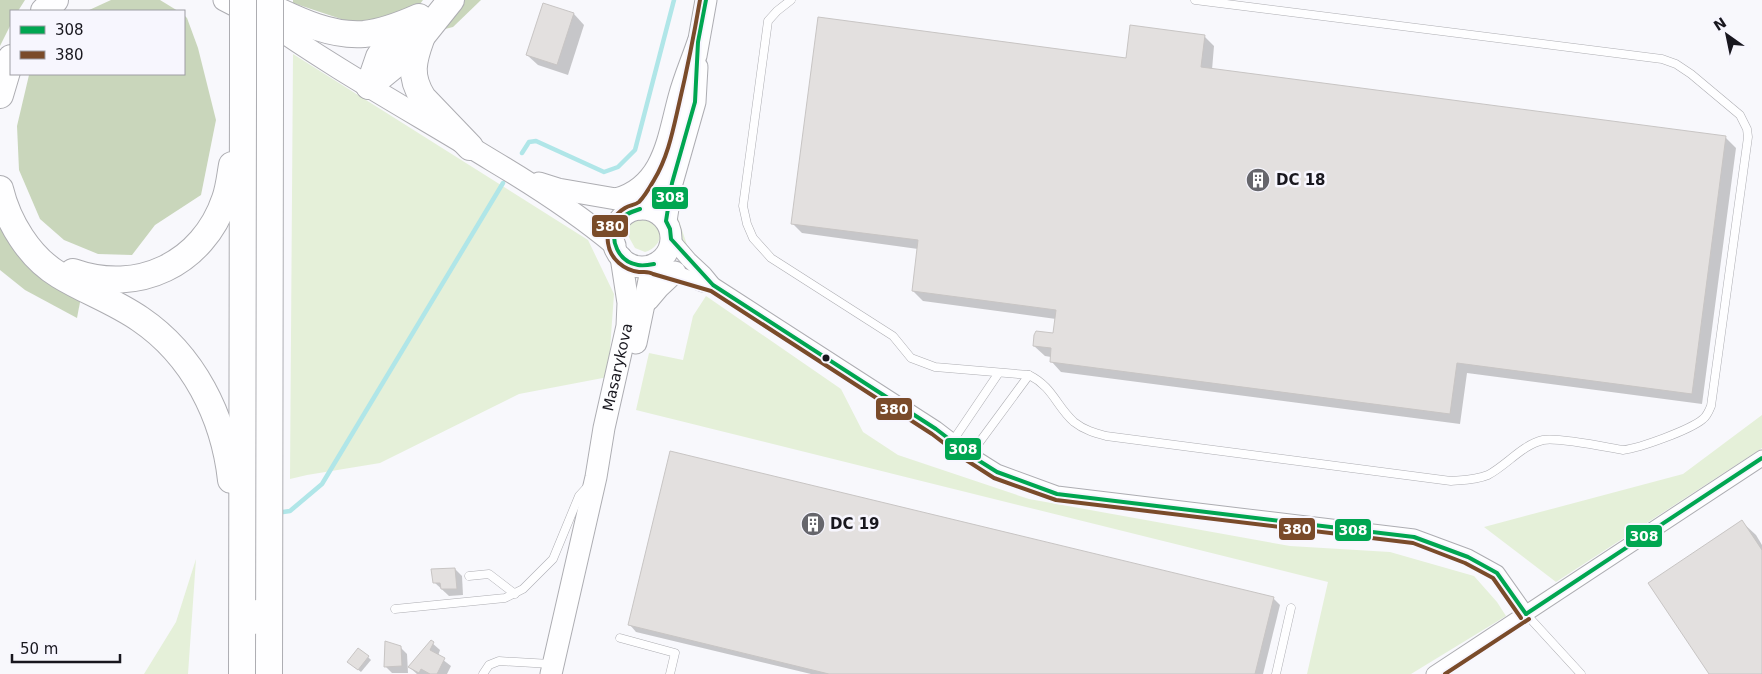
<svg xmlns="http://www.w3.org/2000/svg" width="1762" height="674" viewBox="0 0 1762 674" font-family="'DejaVu Sans',sans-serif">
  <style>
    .green { fill: #e5f0d9 }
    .forest { fill: #c9d6bb }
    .shadow { fill: #0003 }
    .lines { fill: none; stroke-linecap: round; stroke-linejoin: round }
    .stream { stroke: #b0e6e8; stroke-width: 4.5 }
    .building { fill: #e3e0df; stroke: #c8c5c4 }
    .service-casing { stroke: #adadb2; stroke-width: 9 }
    .minor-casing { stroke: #adadb2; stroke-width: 17 }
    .secondary-casing { stroke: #adadb2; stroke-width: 23 }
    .motorway-casing { stroke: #adadb2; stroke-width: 28 }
    .service { stroke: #fefeff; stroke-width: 8 }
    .minor { stroke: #fefeff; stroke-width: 15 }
    .secondary { stroke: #fefeff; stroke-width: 21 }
    .motorway { stroke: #fefeff; stroke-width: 26 }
    .motorway-bridge-casing { stroke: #adadb2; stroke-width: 28; stroke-linecap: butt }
    .motorway-bridge { stroke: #fefeff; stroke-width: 26 }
    .bus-1-casing { stroke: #f7f6fe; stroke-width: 8 }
    .bus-2-casing { stroke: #f7f6fe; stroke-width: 8 }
    .bus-1 { stroke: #00a651; stroke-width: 4 }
    .bus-2 { stroke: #7a4b2a; stroke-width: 4 }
    .bus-dot { fill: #18171e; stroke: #f7f6fe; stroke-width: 2 }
    .labels { text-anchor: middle; stroke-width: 5; stroke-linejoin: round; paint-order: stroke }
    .poi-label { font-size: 15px; font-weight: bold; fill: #18171e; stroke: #f7f6fe; text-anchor: start }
    .street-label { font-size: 15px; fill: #18171e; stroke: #f7f6fe }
    .line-badge { stroke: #f7f6fe; stroke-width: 2 }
    .badge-label { font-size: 14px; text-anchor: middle; font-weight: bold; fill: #fff }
  </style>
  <rect width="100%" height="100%" fill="#f8f8fc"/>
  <g class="green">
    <polygon points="293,54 588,240 614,294 608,377 519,394 380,463 307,475 290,479"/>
    <path d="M677 210 678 218 688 248C678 237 677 226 675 212Z"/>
    <path d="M645 218C665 223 665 246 645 252L635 248 626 232 631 222Z"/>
    <polygon points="706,296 841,389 863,432 898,455 1029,499 1290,546 1390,552 1474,576 1497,602 1506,616 1411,674 1307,674 1328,582 636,410 649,353 683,360 693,316"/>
    <polygon points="1762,415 1762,448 1556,582 1484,527 1683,474"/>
    <polygon points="196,559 188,674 144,674 176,622"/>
  </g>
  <g class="forest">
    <polygon points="0,0 25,0 18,11 11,11 11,24 0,46"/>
    <polygon points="111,0 160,0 178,11 87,11"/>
    <polygon points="293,0 423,0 420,4 362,26 293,3"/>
    <polygon points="460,0 481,0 453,27 441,30"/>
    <polygon points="184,15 187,18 198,48 216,120 201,195 155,225 132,255 98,254 64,240 40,219 19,170 17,126 29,75 184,74"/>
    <polygon points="0,225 81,297 77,318 25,290 0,270"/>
  </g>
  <g class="shadow">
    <polygon points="543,5 574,14 584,25 568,75 538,65 527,55"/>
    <polygon points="1204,36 1214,46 1212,70 1726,138 1736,148 1702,404 1467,373 1460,424 1061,372 1051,361 1051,357 1045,356 1034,346 1054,334 1056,319 923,301 913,291 918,249 802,233 792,223 1127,59"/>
    <polygon points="1742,522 1756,535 1762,545 1762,674 1710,674"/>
    <polygon points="455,569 462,576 463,595 449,596 434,582"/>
    <polygon points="1273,598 1280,605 1263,674 811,674 636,632 630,625"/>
    <polygon points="431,642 440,650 438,656 451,666 447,674 417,674 409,667"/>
    <polygon points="400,647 407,654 408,673 392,673 385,666"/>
    <polygon points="368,657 371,660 361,672 352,665"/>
  </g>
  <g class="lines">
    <g class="stream">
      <polyline points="522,153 529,142 536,141 604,172 618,167 635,150 674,0"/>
      <polyline points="276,513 290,511 322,484 503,183"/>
    </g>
  </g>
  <g class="building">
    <polygon points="543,3 574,13 557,65 526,55"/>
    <polygon points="818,17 1126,58 1130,25 1205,35 1201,67 1726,136 1692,394 1457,363 1450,414 1050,362 1051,348 1033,346 1034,335 1036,331 1053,333 1056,310 912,291 918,240 791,224"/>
    <polygon points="670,451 1274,597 1255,674 829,674 628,625"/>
    <polygon points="1742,520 1762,550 1762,674 1709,674 1648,583"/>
    <polygon points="455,568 457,589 441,589 440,583 433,583 431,569"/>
    <polygon points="431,640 434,642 430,650 445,658 437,674 430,674 421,669 419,673 408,667"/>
    <polygon points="385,641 401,646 402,666 384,667"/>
    <polygon points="358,648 369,656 358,670 347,662"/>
  </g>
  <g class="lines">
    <g class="service-casing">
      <g id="service">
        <path d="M791 0 777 11 768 21 743 206 747 224 753 238 771 258 893 336 911 358 935 367 1029 375C1053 387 1056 406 1074 422 1084 430 1095 433 1106 436L1451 481C1464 480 1476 480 1488 475 1507 465 1522 445 1543 440 1559 437 1605 447 1623 450 1640 448 1690 430 1703 419 1707 416 1709 411 1711 406L1748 137 1747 129 1740 115 1691 74 1676 64 1662 59 1195 0"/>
        <polyline points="952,442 998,374"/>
        <polyline points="970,455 1029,375"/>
        <polyline points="469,576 489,574 515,594"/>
        <polyline points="395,609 505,598 523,589 553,559 579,496 588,486"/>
        <polyline points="1526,614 1581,674"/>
        <polyline points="254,630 257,604"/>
        <polyline points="620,638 675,653 670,674"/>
        <polyline points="483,674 489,665 499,661 551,664"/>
        <polyline points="1276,674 1291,608"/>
      </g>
    </g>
    <g class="minor-casing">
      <g id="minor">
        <polyline points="671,239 689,260 704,274 713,285 936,429 970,455 997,472 1057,494 1414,537 1468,557 1497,573 1526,614"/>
        <polyline points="665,269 703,284 713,285"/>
        <polyline points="1434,674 1762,458"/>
      </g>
    </g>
    <g class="secondary-casing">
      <g id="secondary">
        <polyline points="224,0 255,16"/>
        <path d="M260 16C334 69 415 113 493 161 535 186 577 213 615 245"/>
        <polyline points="696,56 706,0"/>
        <path d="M539 183 558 189 616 199C664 186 668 137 679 97 684 78 692 60 698 42"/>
        <polyline points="640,209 663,177"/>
        <circle cx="642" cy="238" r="29"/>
        <polyline points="666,221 672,183 695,102 697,67"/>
        <polyline points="648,300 659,287 675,272"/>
        <polyline points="636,343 649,280 655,268"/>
        <path id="s1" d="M551 674 596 477 604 428 627 326 628 303 621 257"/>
      </g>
    </g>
    <g class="motorway-casing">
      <g id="motorway">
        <path d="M255 0C288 15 326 37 364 34 383 32 401 25 419 17"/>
        <polyline points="44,11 55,0"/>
        <path d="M421 39C413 61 409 76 423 98L470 147"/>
        <polyline points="369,86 407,55 451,0"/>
        <polyline points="369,86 379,57 383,51 411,24"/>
        <polyline points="0,95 11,58"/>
        <path d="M0 189C8 222 29 257 59 275 85 291 114 301 140 319 193 355 224 416 231 480"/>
        <path d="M73 272C138 295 203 264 225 199 229 188 230 176 232 165"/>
        <polyline points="242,674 243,87"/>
        <polyline points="269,674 270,100"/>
      </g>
    </g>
    <use href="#service" class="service"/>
    <use href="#minor" class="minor"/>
    <use href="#secondary" class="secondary"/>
    <use href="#motorway" class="motorway"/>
    <g class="motorway-bridge-casing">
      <g id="motorway-bridge">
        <polyline points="243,0 243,87"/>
        <polyline points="270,0 270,100"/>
      </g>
    </g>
    <use href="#motorway-bridge" class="motorway-bridge"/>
    <g class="bus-1-casing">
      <g id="bus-1">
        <polyline points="706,0 698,42 695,102 672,183 666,221 670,229 671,239 713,285 936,429 970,455 997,472 1057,494 1414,537 1468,557 1497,573 1526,614"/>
        <path d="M640 209C631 212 622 215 618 223 608 240 619 262 638 265 643 266 649 265 654 264"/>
        <polyline points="1526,614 1762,458"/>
      </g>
    </g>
    <g class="bus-2-casing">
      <g id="bus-2">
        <path d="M700 0C694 35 687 70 679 104 673 130 668 157 654 180 650 187 645 196 639 202 635 205 630 205 625 208 613 215 606 229 608 243 610 259 624 270 639 272 645 272 649 271 653 274L711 291 932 434 966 460 994 478 1056 500 1413 543 1465 563 1493 578 1521 618"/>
        <polyline points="1445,674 1529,619"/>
      </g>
    </g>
    <use href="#bus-1" class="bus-1"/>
    <use href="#bus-2" class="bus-2"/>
  </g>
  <defs>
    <g id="building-disc" transform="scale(1.25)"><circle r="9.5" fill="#66666c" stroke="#f7f6fe"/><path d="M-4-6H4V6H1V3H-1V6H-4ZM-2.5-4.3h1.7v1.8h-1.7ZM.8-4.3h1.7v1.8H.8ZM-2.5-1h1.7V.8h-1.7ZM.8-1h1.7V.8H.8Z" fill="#fff"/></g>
  </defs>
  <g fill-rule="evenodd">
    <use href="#building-disc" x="1258" y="180"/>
    <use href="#building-disc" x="813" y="524"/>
  </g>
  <circle class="bus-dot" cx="826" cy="358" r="4.5"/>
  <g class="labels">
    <g class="poi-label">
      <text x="1276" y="185">DC 18</text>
      <text x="830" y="529">DC 19</text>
    </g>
    <g class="street-label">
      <text dy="5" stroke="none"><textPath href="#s1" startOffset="314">Masarykova</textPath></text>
    </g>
  </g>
  <g class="line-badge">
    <rect x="651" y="186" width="38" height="24" rx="5" fill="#00a651"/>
    <rect x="591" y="214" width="38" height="24" rx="5" fill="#7a4b2a"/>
    <rect x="875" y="397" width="38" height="24" rx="5" fill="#7a4b2a"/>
    <rect x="944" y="437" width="38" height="24" rx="5" fill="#00a651"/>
    <rect x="1278" y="517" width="38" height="24" rx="5" fill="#7a4b2a"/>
    <rect x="1334" y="518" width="38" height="24" rx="5" fill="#00a651"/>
    <rect x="1625" y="524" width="38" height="24" rx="5" fill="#00a651"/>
  </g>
  <g class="badge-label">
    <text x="670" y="202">308</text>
    <text x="610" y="231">380</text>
    <text x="894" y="414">380</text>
    <text x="963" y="454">308</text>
    <text x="1297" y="534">380</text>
    <text x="1353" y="535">308</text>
    <text x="1644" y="541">308</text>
  </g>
  <rect x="10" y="10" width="175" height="65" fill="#f7f6fe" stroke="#9e9da4"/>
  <rect x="20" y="26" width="25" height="8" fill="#00a651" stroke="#9e9da4"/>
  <text x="55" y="35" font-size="15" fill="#18171e">308</text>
  <rect x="20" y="51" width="25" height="8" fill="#7a4b2a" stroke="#9e9da4"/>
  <text x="55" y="60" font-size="15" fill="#18171e">380</text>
  <g transform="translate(1727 35) rotate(327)" stroke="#f7f6fe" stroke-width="4" paint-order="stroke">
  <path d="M0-4L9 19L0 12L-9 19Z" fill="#18171e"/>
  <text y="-8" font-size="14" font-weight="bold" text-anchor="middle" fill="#18171e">N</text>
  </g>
  <path d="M12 654v8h108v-8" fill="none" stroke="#18171e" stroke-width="2.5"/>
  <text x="20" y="654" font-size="15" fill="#18171e" stroke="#f7f6fe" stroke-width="4" paint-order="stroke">50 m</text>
</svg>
